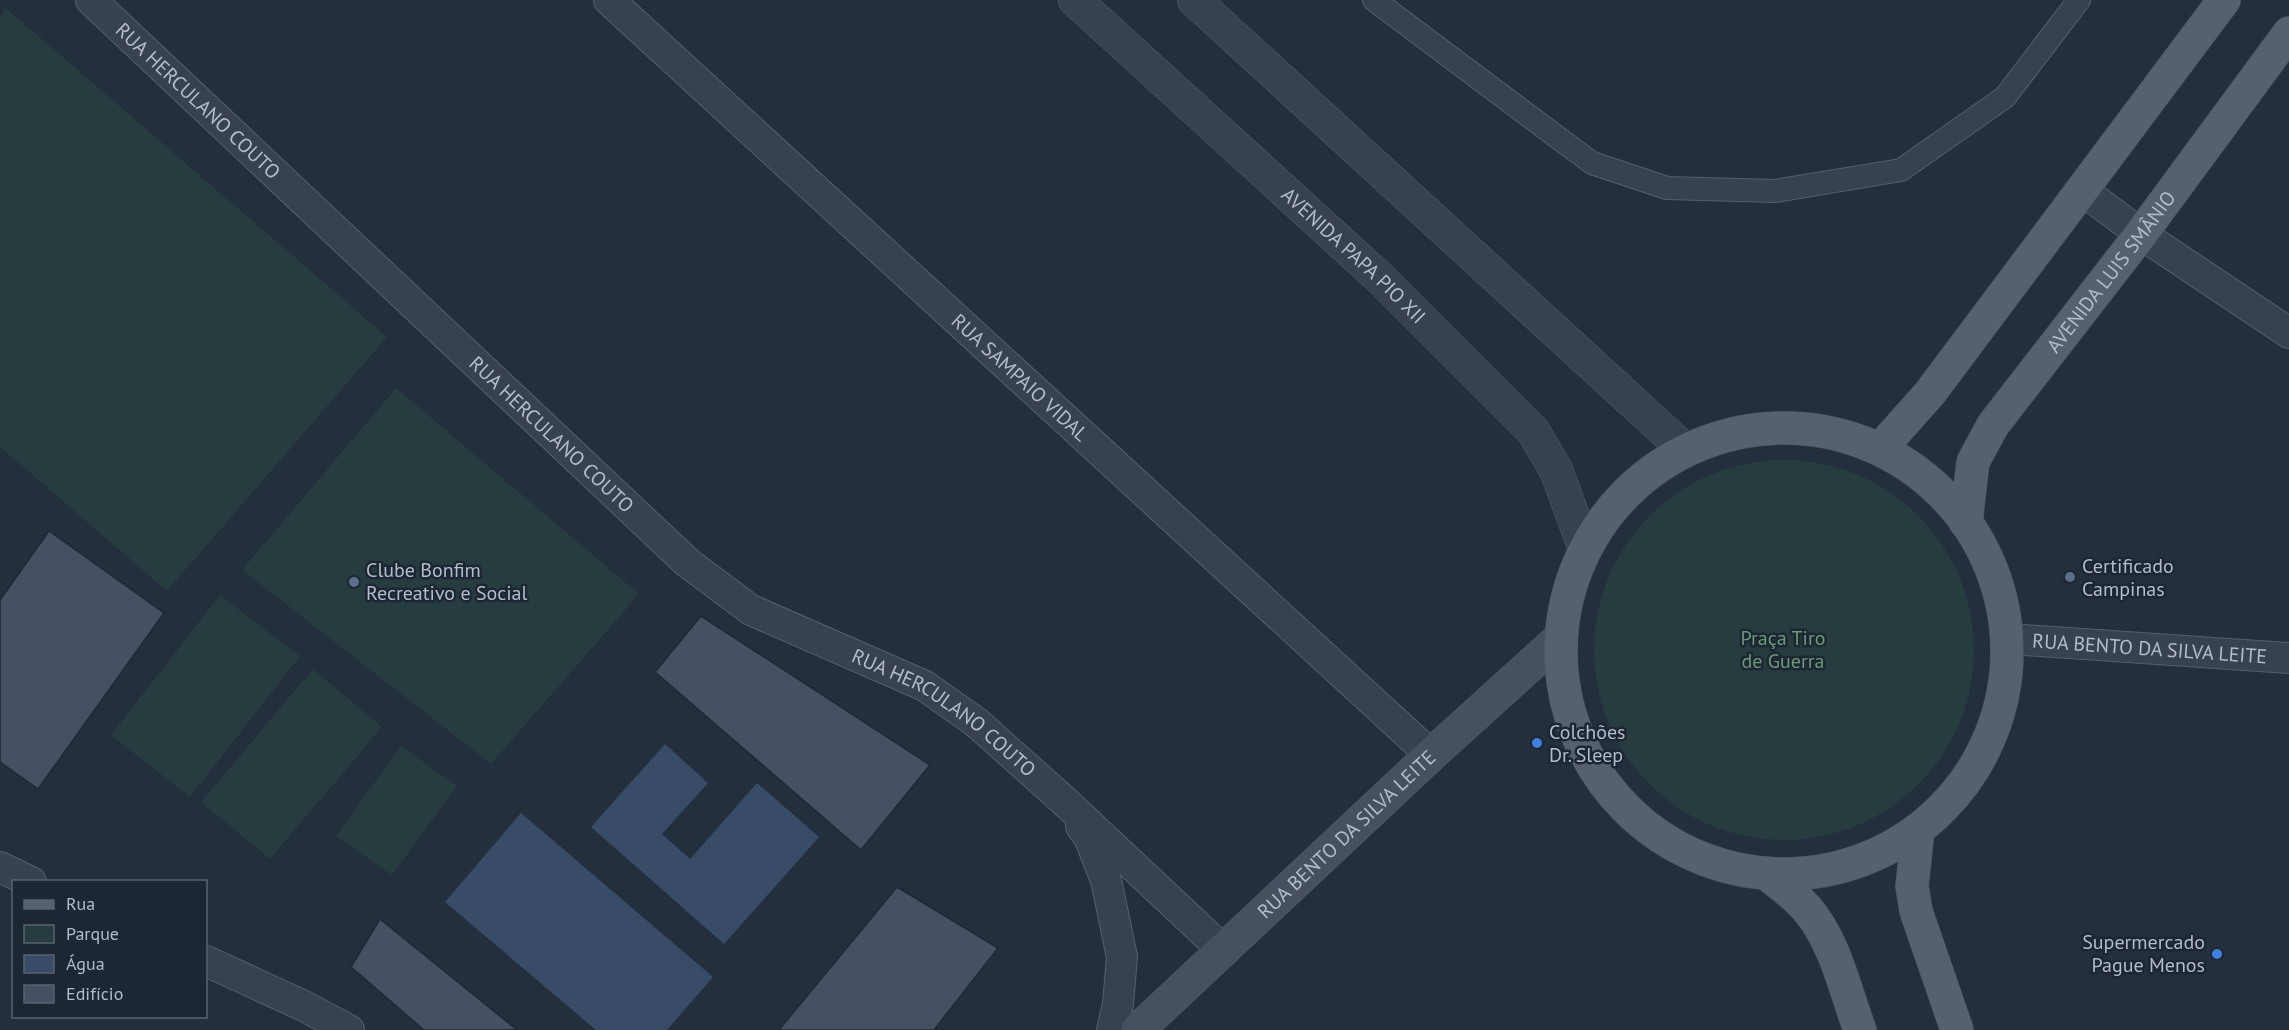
<svg xmlns="http://www.w3.org/2000/svg" width="2289" height="1030" viewBox="0 0 2289 1030" font-family="'PT Sans',sans-serif">
  <style>
    .green { fill: #263c3f }
    .water { fill: #394c67 }
    .building { fill: #455162; stroke: #1f2835; stroke-width: 1.5 }
    .lines { fill: none; stroke-linecap: round; stroke-linejoin: round }
    .pedestrian-casing { stroke: #565f6c; stroke-width: 24 }
    .minor-casing { stroke: #565f6c; stroke-width: 32 }
    .tertiary-casing { stroke: #565f6c; stroke-width: 34 }
    .secondary-casing { stroke: #565f6c; stroke-width: 34 }
    .primary-casing { stroke: #414a57; stroke-width: 34 }
    .pedestrian { stroke: #38414e; stroke-width: 22 }
    .minor { stroke: #38414e; stroke-width: 30 }
    .tertiary { stroke: #38414e; stroke-width: 33 }
    .secondary { stroke: #465061; stroke-width: 33 }
    .primary { stroke: #56606e; stroke-width: 33 }
    .service-dot { fill: #5c6f8a; stroke: #1d2633; stroke-width: 2 }
    .shop-dot { fill: #3f7fe0; stroke: #1d2633; stroke-width: 2 }
    .labels { text-anchor: middle; stroke-width: 5; stroke-linejoin: round; paint-order: stroke }
    .street-label { font-size: 20px; fill: #b4bcc9; stroke: #1d2633 }
    .poi-label { font-size: 20px; fill: #b4bcc9; stroke: #1d2633; text-anchor: start }
    .park-label { font-size: 20px; fill: #6b9a76; stroke: #1d2633 }
  </style>
  <rect width="100%" height="100%" fill="#242f3e"/>
  <g class="green">
    <polygon points="6,8 387,337 167,591 0,447 0,16"/>
    <polygon points="396,388 639,594 491,764 242,570"/>
    <circle cx="1784" cy="650" r="190"/>
    <polygon points="220,595 300,656 190,797 111,735"/>
    <polygon points="313,669 382,727 270,859 201,802"/>
    <polygon points="401,746 457,786 392,875 336,836"/>
  </g>
  <g class="water">
    <polygon points="665,744 708,783 662,834 690,859 757,783 819,837 724,944 591,827"/>
    <polygon points="521,813 713,977 667,1030 596,1030 445,902"/>
  </g>
  <g class="building">
    <polygon points="49,531 164,613 38,789 0,762 0,600"/>
    <polygon points="701,616 930,765 861,850 655,672"/>
    <polygon points="897,887 998,948 934,1030 779,1030"/>
    <polygon points="380,919 517,1030 424,1030 351,967"/>
  </g>
  <g class="lines">
    <g class="pedestrian-casing">
      <polyline id="pedestrian" points="1374,0 1592,163 1667,188 1775,191 1901,170 2005,97 2079,0"/>
    </g>
    <g class="minor-casing">
      <g id="minor">
        <path id="s1" d="M91 0 688 563 751 610 925 686 977 723 1062 799 1224 951"/>
        <path id="s2" d="M609 0 1431 755"/>
        <polyline points="2082,190 2141,234 2289,333"/>
        <path id="s3" d="M2009 639 2289 658"/>
        <polyline points="1081,826 1089,837 1106,880 1122,957 1118,1004 1112,1030"/>
        <polyline points="0,867 31,882"/>
        <polyline points="206,961 304,1006 349,1030"/>
      </g>
    </g>
    <g class="tertiary-casing">
      <g id="tertiary">
        <path id="s4" d="M1075 0 1381 279 1533 431 1556 470 1584 546"/>
        <polyline points="1194,0 1684,449"/>
      </g>
    </g>
    <g class="secondary-casing">
      <g id="secondary">
        <path id="s5" d="M1138 1030 1431 755 1558 640"/>
      </g>
    </g>
    <g class="primary-casing">
      <g id="primary">
        <circle cx="1784" cy="651" r="223"/>
        <polyline points="1881,448 1930,393 2224,0"/>
        <path id="s6" d="M1966 523 1973 462 1993 425 2141 234 2289 33"/>
        <polyline points="1918,831 1912,886 1916,911 1957,1030"/>
        <path d="M1767 874C1784 888 1802 900 1814 918 1837 950 1846 993 1860 1030"/>
      </g>
    </g>
    <use href="#pedestrian" class="pedestrian"/>
    <use href="#minor" class="minor"/>
    <use href="#tertiary" class="tertiary"/>
    <use href="#secondary" class="secondary"/>
    <use href="#primary" class="primary"/>
  </g>
  <g class="service-dot">
    <circle cx="2070" cy="577" r="6"/>
    <circle cx="354" cy="582" r="6"/>
  </g>
  <g class="shop-dot">
    <circle cx="1537" cy="743" r="6"/>
    <circle cx="2217" cy="954" r="6"/>
  </g>
  <g class="labels">
    <g class="street-label">
      <text dy="7" stroke="none"><textPath href="#s1" startOffset="147">RUA HERCULANO COUTO</textPath></text>
      <text dy="7" stroke="none"><textPath href="#s4" startOffset="378">AVENIDA PAPA PIO XII</textPath></text>
      <text dy="7" stroke="none"><textPath href="#s6" startOffset="297">AVENIDA LUIS SMÂNIO</textPath></text>
      <text dy="7" stroke="none"><textPath href="#s2" startOffset="558">RUA SAMPAIO VIDAL</textPath></text>
      <text dy="7" stroke="none"><textPath href="#s1" startOffset="633">RUA HERCULANO COUTO</textPath></text>
      <text dy="7" stroke="none"><textPath href="#s3" startOffset="141">RUA BENTO DA SILVA LEITE</textPath></text>
      <text dy="7" stroke="none"><textPath href="#s1" startOffset="1119">RUA HERCULANO COUTO</textPath></text>
      <text dy="7" stroke="none"><textPath href="#s5" startOffset="286">RUA BENTO DA SILVA LEITE</textPath></text>
    </g>
    <g class="poi-label">
      <text x="2082" y="573">Certificado<tspan x="2082" dy="23">Campinas</tspan></text>
      <text x="366" y="577">Clube Bonfim<tspan x="366" dy="23">Recreativo e Social</tspan></text>
      <text x="1549" y="739">Colchões<tspan x="1549" dy="23">Dr. Sleep</tspan></text>
      <text x="2205" y="949" text-anchor="end">Supermercado<tspan x="2205" dy="23">Pague Menos</tspan></text>
    </g>
    <g class="park-label">
      <text x="1783" y="645">Praça Tiro<tspan x="1783" dy="23">de Guerra</tspan></text>
    </g>
  </g>
  <rect x="12" y="880" width="195" height="138" fill="#1d2633" stroke="#59626f" stroke-width="1.5"/>
  <rect x="24" y="900" width="30" height="9" fill="#56606e" stroke="#59626f" stroke-width="1.5"/>
  <text x="66" y="910" font-size="18" fill="#b4bcc9">Rua</text>
  <rect x="24" y="925" width="30" height="18" fill="#263c3f" stroke="#59626f" stroke-width="1.5"/>
  <text x="66" y="940" font-size="18" fill="#b4bcc9">Parque</text>
  <rect x="24" y="955" width="30" height="18" fill="#394c67" stroke="#59626f" stroke-width="1.5"/>
  <text x="66" y="970" font-size="18" fill="#b4bcc9">Água</text>
  <rect x="24" y="985" width="30" height="18" fill="#455162" stroke="#59626f" stroke-width="1.5"/>
  <text x="66" y="1000" font-size="18" fill="#b4bcc9">Edifício</text>
</svg>
